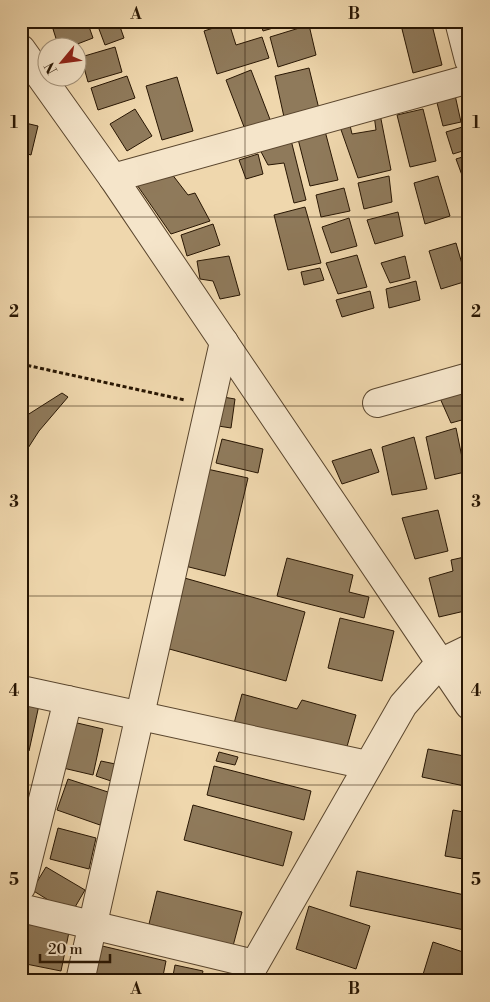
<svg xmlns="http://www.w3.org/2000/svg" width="490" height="1002" viewBox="0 0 490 1002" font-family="'Libre Bodoni',serif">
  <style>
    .building { fill: #8f7a5b; stroke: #281603 }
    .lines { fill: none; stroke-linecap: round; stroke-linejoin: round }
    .minor-casing { stroke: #5a462e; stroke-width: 30 }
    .path { stroke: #281603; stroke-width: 3; stroke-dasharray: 4 2.5; stroke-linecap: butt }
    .minor { stroke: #f5e5ca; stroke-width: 28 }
    .grid { fill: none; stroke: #281603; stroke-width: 1; stroke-opacity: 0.55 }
    .neatline { fill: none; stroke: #281603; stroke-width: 2 }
    .grid-label { font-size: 16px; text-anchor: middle; font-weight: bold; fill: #281603 }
  </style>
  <rect width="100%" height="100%" fill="#efd7ad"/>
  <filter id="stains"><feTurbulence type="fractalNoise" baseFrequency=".004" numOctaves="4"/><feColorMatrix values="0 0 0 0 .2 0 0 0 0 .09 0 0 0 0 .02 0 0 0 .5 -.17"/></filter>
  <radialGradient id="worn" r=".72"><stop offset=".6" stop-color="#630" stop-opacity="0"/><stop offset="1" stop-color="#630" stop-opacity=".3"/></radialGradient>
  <g class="building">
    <polygon points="75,21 87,21 93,38 67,48 59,48 53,29"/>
    <polygon points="96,21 118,21 124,38 105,45"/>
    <polygon points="260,21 297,21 263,31"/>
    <polygon points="400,21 431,21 442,65 413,73"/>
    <polygon points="229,23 236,45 262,37 269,58 217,74 204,31"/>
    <polygon points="309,25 316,55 278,67 270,37"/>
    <polygon points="115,47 122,72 88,82 81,57"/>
    <polygon points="309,68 319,109 284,117 275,76"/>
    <polygon points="251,70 271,122 246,132 226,80"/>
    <polygon points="127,76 135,98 98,110 91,88"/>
    <polygon points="177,77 193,131 162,140 146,86"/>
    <polygon points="455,95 461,122 443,126 436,99"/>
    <polygon points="135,109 152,136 127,151 110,124"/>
    <polygon points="423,109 436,161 410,167 397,115"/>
    <polygon points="380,114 391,170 358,178 339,124 349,121 352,134 376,130 374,115"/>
    <polygon points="21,122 38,126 31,155 21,152"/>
    <polygon points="469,125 469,149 453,154 446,132"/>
    <polygon points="325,131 338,180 310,186 298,139"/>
    <polygon points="291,140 306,200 294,203 284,163 268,165 259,148"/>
    <polygon points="258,154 263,174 246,179 239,160"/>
    <polygon points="469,155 469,194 456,159"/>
    <polygon points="168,169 188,195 195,193 210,221 171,234 137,185"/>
    <polygon points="389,176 392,202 364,209 358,183"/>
    <polygon points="438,176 450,216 425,224 414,183"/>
    <polygon points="344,188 350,211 321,217 316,195"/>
    <polygon points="305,207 321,263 288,270 274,215"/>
    <polygon points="398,212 403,236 375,244 367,220"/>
    <polygon points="349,218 357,246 331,253 322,227"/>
    <polygon points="213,224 220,245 187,256 181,235"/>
    <polygon points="456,243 467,281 441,289 429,251"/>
    <polygon points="357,255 367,287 338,294 326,263"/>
    <polygon points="229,256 240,295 220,299 213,281 200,279 197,261"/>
    <polygon points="405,256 410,278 390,283 381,263"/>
    <polygon points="320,268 324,280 304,285 301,272"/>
    <polygon points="416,281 420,300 389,308 386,289"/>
    <polygon points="370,291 374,308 342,317 336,300"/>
    <polygon points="465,387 469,399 469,418 451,423 439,396"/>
    <polygon points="62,393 68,397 39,431 21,459 21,419"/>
    <polygon points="217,396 235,399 231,428 212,425"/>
    <polygon points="456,428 465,472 435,479 426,437"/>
    <polygon points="414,437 427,489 392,495 382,447"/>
    <polygon points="222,439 263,449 258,473 216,463"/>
    <polygon points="371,449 379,472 342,484 332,461"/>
    <polygon points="207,469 248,478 225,576 185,566"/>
    <polygon points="438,510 448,551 415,559 402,518"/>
    <polygon points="469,556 469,610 439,617 429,578 453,571 451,560"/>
    <polygon points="287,558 353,575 349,592 369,597 364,618 277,596"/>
    <polygon points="181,577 305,612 286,681 162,647"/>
    <polygon points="340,618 394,631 382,681 328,668"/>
    <polygon points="242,694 297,709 302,700 356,715 344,757 233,727"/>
    <polygon points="21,701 39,705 29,751 21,749"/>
    <polygon points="73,722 103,729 93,775 63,768"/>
    <polygon points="428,749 469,757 469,787 422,777"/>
    <polygon points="219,752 238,757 235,765 216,761"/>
    <polygon points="101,761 120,765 117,783 96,776"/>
    <polygon points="214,766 311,791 304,820 207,795"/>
    <polygon points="21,771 28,773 21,799"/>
    <polygon points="68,779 111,793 100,825 57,810"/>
    <polygon points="193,805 292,832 283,866 184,840"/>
    <polygon points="453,810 469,813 469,860 445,856"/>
    <polygon points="58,828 96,838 89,869 50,859"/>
    <polygon points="46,867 85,890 71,914 32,890"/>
    <polygon points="357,871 469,896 469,931 350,906"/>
    <polygon points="157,891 242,912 233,946 149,924"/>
    <polygon points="309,906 370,926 356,969 296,949"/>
    <polygon points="22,923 69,932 61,971 21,963"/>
    <polygon points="433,942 469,954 469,967 464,981 421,981"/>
    <polygon points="98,945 166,961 162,981 99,981 90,979"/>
    <polygon points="175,965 203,971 201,981 172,981"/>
    <polygon points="24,973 55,979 55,981 22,981"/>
  </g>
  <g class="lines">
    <g class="minor-casing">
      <g id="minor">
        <polyline points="459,21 469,60"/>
        <polyline points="21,49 113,178 469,705"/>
        <polyline points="113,178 469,79"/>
        <polyline points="377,403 469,377"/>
        <polyline points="21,690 367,765"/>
        <polyline points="21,887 68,700"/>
        <polyline points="21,908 254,964"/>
        <polyline points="80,981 224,342"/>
        <polyline points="245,981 403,705 440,663 469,649"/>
      </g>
    </g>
    <polyline class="path" points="21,364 185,400"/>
    <use href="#minor" class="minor"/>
  </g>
  <path class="grid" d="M245 21V981M21 217H469M21 406H469M21 596H469M21 785H469"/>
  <rect width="490" height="1002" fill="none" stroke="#efd7ad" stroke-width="55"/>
  <g transform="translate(62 62) rotate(241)"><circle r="24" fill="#f5e5ca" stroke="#a3927a"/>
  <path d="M0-4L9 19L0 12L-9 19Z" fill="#8f2418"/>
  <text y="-8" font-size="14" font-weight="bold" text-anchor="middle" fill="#281603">N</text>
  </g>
  <path d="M40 954v8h70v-8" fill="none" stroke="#281603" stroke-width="2.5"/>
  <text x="48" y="954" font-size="15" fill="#281603" stroke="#f5e5ca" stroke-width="4" paint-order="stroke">20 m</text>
  <rect x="28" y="28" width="434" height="946" class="neatline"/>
  <g class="grid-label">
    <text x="136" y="19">A</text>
    <text x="354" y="19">B</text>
    <text x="14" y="128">1</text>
    <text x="476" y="128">1</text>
    <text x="14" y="317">2</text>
    <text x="476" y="317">2</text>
    <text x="14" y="507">3</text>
    <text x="476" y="507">3</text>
    <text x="14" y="696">4</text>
    <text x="476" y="696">4</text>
    <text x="14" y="885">5</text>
    <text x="476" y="885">5</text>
    <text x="136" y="994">A</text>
    <text x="354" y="994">B</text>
  </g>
  <rect width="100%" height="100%" filter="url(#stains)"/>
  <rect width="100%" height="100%" fill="url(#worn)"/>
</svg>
